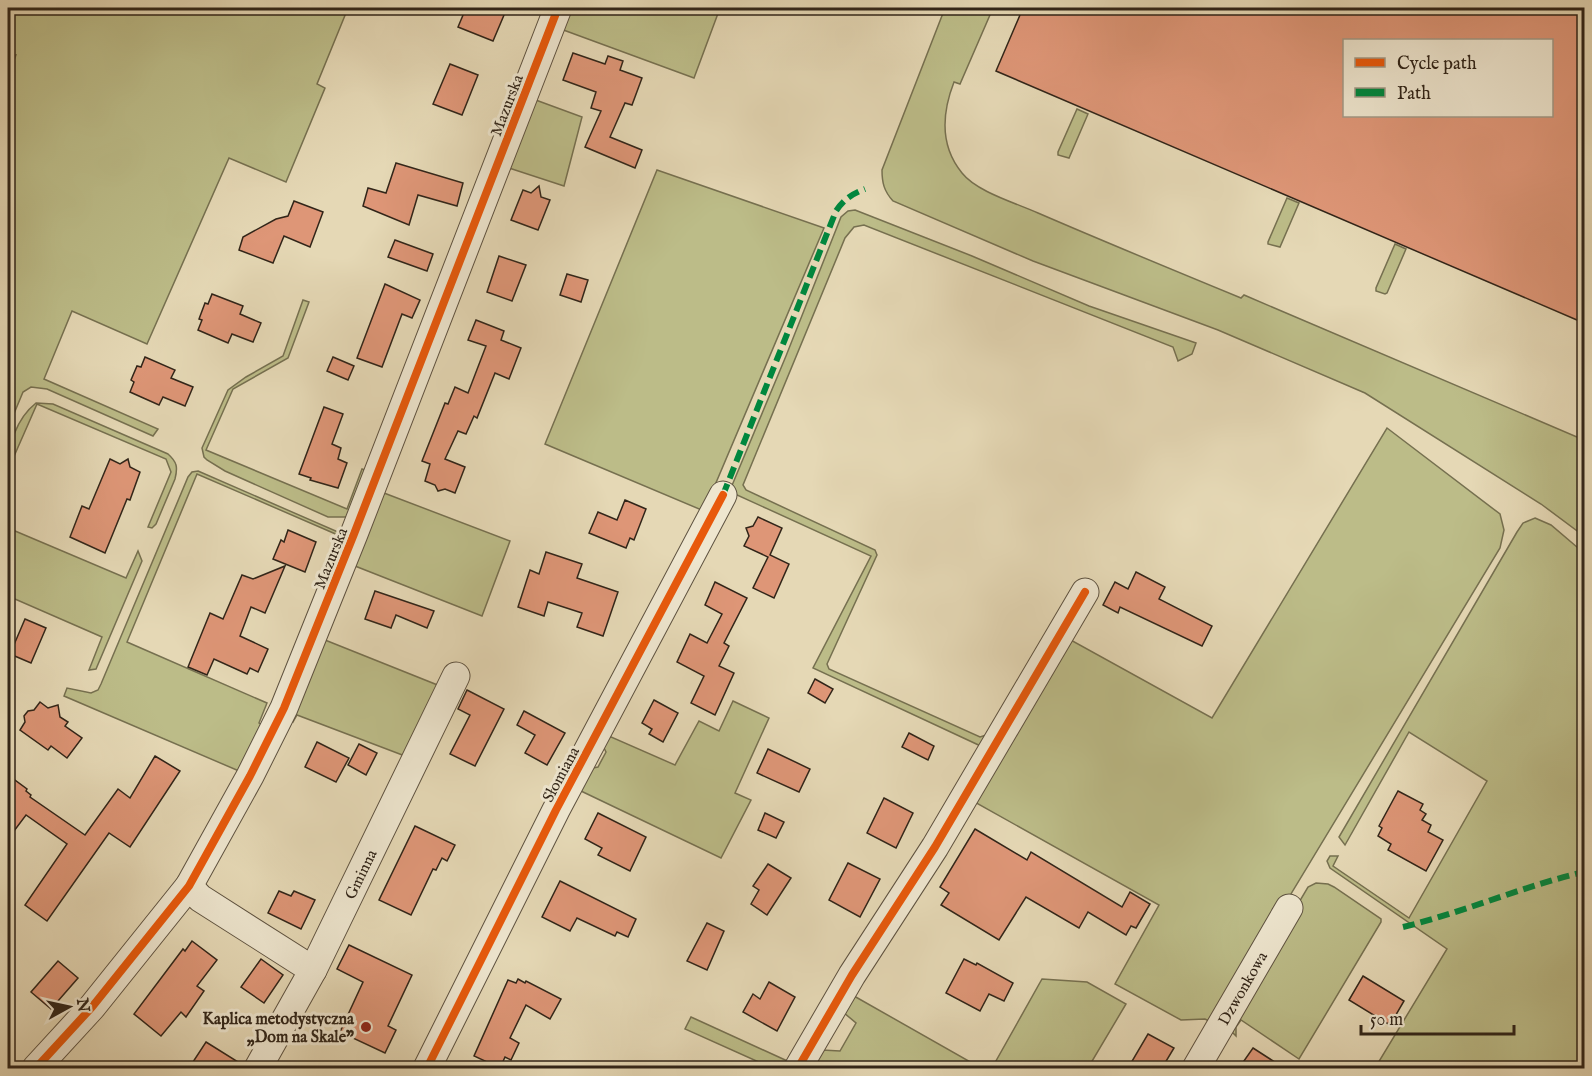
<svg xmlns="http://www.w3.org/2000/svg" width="1592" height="1076" viewBox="0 0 1592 1076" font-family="'IM FELL English',serif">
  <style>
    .green { fill: #bcbc88; stroke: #767050; stroke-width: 1.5 }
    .building { fill: #de9677; stroke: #312519; stroke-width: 1.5; fill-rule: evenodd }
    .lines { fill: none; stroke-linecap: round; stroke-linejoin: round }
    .minor-casing { stroke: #5e5240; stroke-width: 29 }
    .minor { stroke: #eee6cf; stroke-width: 27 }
    .quiet { stroke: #00873e; stroke-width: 6; stroke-dasharray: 12 6; stroke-linecap: butt }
    .cycleway-casing { stroke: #eee6cf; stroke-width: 11 }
    .cycleway { stroke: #e8590c; stroke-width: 8 }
    .poi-dot { fill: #8f2418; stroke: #eee6cf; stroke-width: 2 }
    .labels { text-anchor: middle; stroke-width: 6; stroke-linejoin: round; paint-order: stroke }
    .street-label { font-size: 16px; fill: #312519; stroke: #eee6cf }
    .poi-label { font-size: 16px; font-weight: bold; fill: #312519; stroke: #eee6cf; text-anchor: end }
  </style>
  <rect width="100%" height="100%" fill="#e5d8b5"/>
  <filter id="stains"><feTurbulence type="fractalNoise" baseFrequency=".00333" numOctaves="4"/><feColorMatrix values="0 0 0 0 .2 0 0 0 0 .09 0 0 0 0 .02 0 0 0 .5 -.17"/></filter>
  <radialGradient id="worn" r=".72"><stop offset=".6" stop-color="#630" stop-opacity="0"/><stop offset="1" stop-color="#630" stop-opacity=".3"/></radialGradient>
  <g class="green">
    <polygon points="8,8 348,8 317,84 325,88 286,182 229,158 147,344 72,311 44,379 158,429 153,436 47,389 31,387 23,392 8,428 8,76 16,55 8,56"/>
    <polygon points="565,8 720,8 694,78 558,28"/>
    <path d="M945 8H993L960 84 954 82C942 113 939 145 962 173 977 192 1016 203 1038 213 1105 242 1173 270 1241 298L1244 295 1584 440V536L1541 504 1365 393 1218 330 1033 261 893 201C884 191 882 183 882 170Z"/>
    <polygon points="533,99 582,117 564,186 509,168"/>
    <polygon points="1077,109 1088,114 1069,158 1058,155 1058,152"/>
    <polygon points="657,170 824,228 704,511 545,444"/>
    <polygon points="1287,198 1299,203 1280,247 1268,244 1268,242"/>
    <polygon points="855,210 972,256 1089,306 1196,343 1192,354 1178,361 1173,347 864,225 854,227 845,238 743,485 746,490 875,550 877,555 827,664 829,669 980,737 986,735 985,748 813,668 871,556 735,494 728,495 786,356 841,217 848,211"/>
    <polygon points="1395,244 1406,249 1387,293 1385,294 1376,291 1376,288"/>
    <polygon points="303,300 309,302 288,358 233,389 206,450 347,509 362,469 371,472 350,517 328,517 225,471 207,460 204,457 202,448 228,390 246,377 283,356"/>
    <path d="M36 403 53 404 168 454C177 462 178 467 175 479L156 524 152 528 148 527 171 472 166 459 37 404 8 470C7 446 17 418 36 403Z"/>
    <polygon points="1387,428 1500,514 1504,530 1500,548 1213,1023 1205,1019 1181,1020 1115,984 1159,905 971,800 1069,639 1212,718"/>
    <polygon points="198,471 338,532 338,535 197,474 127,642 267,703 259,723 262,725 239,771 64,696 67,688 91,693 98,690 101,684 188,477 192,472"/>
    <polygon points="384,493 510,541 482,616 355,566"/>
    <polygon points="1535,518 1551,525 1584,553 1584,1068 1375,1068 1447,949 1330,868 1327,861 1330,856 1338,856 1333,866 1409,918 1487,781 1409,732 1345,845 1339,837 1517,532 1523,523"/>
    <polygon points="8,528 126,578 138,551 142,561 96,669 89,670 102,637 8,596"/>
    <polygon points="325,640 440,686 405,756 297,715 293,722 289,717"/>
    <polygon points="733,701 769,718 735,793 751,800 721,858 581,791 587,769 598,767 606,752 600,740 609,736 675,765 699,721 719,731"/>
    <polygon points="1316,883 1328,884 1334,887 1381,919 1381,922 1299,1059 1241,1020 1236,1027 1236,1036 1231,1031 1240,1002 1308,887"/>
    <polygon points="1042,979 1087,982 1126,1004 1088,1068 992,1068"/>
    <polygon points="854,996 981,1068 811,1068 822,1050 840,1051 856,1023 843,1012"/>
    <polygon points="691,1017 794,1064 793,1068 772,1068 685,1029"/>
  </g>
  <g class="building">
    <polygon points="466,8 507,8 493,41 458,27"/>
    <path d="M1023 8H1584V323L996 71ZM1344 40H1551V116H1344Z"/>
    <polygon points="573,53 605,64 608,56 623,61 620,70 642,78 632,105 625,103 610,137 642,150 635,168 585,147 601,111 591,108 596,92 563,80"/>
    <polygon points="450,64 478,75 462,115 433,104"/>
    <polygon points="396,163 463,183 457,206 418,195 409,225 363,206 368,188 386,193"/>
    <polygon points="539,186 541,197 550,200 538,230 511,220 523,190 531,193"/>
    <polygon points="294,201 323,212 310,247 284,236 273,263 239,250 243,237 276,219 288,216"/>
    <polygon points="395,240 433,254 427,271 388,257"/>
    <polygon points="499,256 526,265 512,301 487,292"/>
    <polygon points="567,274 588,280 581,302 560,295"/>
    <polygon points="385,284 420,300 412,318 402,314 382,367 357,358"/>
    <polygon points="212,294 243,306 240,314 261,323 253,342 232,334 228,343 198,330 202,320 199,319 205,303 208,304"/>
    <polygon points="476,320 504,331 501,340 521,348 509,379 495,373 477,418 474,416 466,434 458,431 445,459 465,467 455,493 445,489 438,491 435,485 425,481 430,464 422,461 445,403 448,404 455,387 468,393 486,346 468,340"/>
    <polygon points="145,357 175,370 171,378 193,387 185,406 163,397 159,405 130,392 134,382 131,380 137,366 141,367"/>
    <polygon points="333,357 354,366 348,380 327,371"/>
    <polygon points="324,407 343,414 332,444 341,448 338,459 347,463 338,488 310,480 311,478 299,474"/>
    <polygon points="110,459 120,464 128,459 130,467 140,472 130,500 127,499 105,553 70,537 82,506 89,509"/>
    <polygon points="625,500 646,509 634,540 630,538 626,548 589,533 598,512 617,520"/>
    <polygon points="758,517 782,528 770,555 789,564 774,598 753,588 768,557 744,546 749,536 746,528 753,526"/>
    <polygon points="288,530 316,542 305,572 273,559 281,540 284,542"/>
    <polygon points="546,552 582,564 577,578 618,592 603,636 577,627 582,613 548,602 544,616 518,607 530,570 539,574"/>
    <polygon points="285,566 265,613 251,607 240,636 268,649 258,672 250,668 247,674 214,659 207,675 188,667 210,613 223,619 242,575 253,579"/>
    <polygon points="1136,572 1165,587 1159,599 1212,626 1202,646 1120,607 1118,613 1103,605 1115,582 1128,589"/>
    <polygon points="715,582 747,598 724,643 729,646 719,666 734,673 715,715 691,703 704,676 677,662 690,634 707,643 722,614 705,605"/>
    <polygon points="375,591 434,611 427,628 396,615 391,628 365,619"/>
    <polygon points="25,619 46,628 31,663 10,654"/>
    <polygon points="815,679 833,689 825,703 808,693"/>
    <polygon points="467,690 504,709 475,766 450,754 470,715 458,709"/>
    <polygon points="654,700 678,713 663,742 649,734 652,729 642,723"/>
    <polygon points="40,702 48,708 58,705 60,717 68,722 65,726 82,738 67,758 51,746 48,750 20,730 25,722 24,716 28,711 34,710"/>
    <polygon points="524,711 565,733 547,765 525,753 535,735 517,725"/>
    <polygon points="909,733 934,746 928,760 902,747"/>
    <polygon points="317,742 349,758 336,782 305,767"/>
    <polygon points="359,744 377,753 366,775 348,765"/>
    <polygon points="768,749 810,769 799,792 757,773"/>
    <polygon points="155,756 180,771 130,847 109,833 47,921 25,905 67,844 26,815 8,839 8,775 27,789 26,791 31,795 30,797 85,835 118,789 130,798"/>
    <polygon points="1398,791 1423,804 1420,810 1426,814 1422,820 1431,825 1428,832 1443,840 1426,871 1388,850 1391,844 1378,836 1382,828 1379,826"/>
    <polygon points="884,798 913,813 896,848 867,833"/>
    <polygon points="598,813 646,837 630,871 598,855 602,848 585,839"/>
    <polygon points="765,813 784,822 776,838 758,830"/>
    <polygon points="415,826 455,845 447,861 442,858 436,870 433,869 411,915 379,900"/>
    <polygon points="975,829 1027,860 1031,852 1122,907 1130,892 1150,904 1136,928 1131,926 1126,935 1088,912 1079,928 1026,897 999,940 941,905 949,893 940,887"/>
    <polygon points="848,863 880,879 860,917 829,900"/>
    <polygon points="768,864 791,878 767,915 751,904 759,890 753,886"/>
    <polygon points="560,881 636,919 628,937 617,932 615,936 577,918 570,931 542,917"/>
    <polygon points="279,891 291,896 294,891 315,900 301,929 268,913"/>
    <polygon points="707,923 724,931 707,970 687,961"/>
    <polygon points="192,941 217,960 197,986 204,991 186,1017 181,1012 161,1036 134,1014 183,949 185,951"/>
    <polygon points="349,945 412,975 388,1026 396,1030 385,1053 340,1032 363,982 337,969"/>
    <polygon points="261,959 283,975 264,1003 241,987"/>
    <polygon points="964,959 976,965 977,963 1013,983 1004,1001 989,994 980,1011 946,993"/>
    <polygon points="58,961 78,978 51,1009 31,992"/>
    <polygon points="1363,976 1404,1001 1390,1025 1349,1000"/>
    <polygon points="518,979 525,983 526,981 561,999 550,1019 526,1005 510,1038 519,1043 511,1060 505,1057 500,1068 474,1056 508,980 516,983"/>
    <polygon points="769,982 795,997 777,1031 743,1012 753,994 760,999"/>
    <polygon points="1148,1034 1174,1048 1162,1068 1128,1068"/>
    <polygon points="206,1042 243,1065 242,1068 189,1068"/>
    <polygon points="1253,1048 1284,1068 1239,1068"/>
  </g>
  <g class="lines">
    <g class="minor-casing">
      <g id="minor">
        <polyline points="189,886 200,898 313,970"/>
        <polyline points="36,1068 92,1007 189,886 250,776 284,708 354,534 558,8"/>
        <polyline points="258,1068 313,970 456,676"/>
        <polyline points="427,1068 556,810 723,495"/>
        <polyline points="798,1068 852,975 935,847 1085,592"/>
        <polyline points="1196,1068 1289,908"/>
      </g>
    </g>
    <use href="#minor" class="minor"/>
    <g class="quiet">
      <path d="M723 495 836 211C844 199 852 194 865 189"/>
      <path d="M1403 927C1465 912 1523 886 1584 872"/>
    </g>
    <g class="cycleway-casing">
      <g id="cycleway">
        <polyline points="36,1068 92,1007 189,886 250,776 284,708 354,534 558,8"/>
        <polyline points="427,1068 556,810 723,495"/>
        <polyline points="798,1068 852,975 935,847 1085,592"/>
      </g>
    </g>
    <use href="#cycleway" class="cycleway"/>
  </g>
  <circle class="poi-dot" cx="366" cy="1027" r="6"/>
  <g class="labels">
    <g class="street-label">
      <text transform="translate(506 105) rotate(-69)" y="6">Mazurska</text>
      <text transform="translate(330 558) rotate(-68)" y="6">Mazurska</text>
      <text transform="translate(560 774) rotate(-62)" y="6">Słomiana</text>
      <text transform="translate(360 874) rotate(-64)" y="6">Gminna</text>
      <text transform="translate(1242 988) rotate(-60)" y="6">Dzwonkowa</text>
    </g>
    <g class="poi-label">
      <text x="354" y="1024">Kaplica metodystyczna<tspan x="354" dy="18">„Dom na Skale”</tspan></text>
    </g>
  </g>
  <rect width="1592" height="1076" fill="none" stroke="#e5d8b5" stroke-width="30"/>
  <rect x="9" y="9" width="1574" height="1058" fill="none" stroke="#312519" stroke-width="3"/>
  <rect x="15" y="15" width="1562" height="1046" fill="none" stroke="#312519" stroke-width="1.5"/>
  <rect x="1343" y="39" width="210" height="78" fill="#eee6cf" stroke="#a29986" stroke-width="1.5"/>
  <rect x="1355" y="58" width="30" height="9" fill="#e8590c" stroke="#a29986" stroke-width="1.5"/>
  <text x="1397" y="69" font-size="18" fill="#312519">Cycle path</text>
  <rect x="1355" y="88" width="30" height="9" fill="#00873e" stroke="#a29986" stroke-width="1.5"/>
  <text x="1397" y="99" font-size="18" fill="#312519">Path</text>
  <g transform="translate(69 1007) rotate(82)" stroke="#eee6cf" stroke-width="4.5" paint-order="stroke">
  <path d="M0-4.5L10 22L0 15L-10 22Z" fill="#312519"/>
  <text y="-9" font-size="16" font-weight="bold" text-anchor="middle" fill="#312519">N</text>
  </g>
  <path d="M1361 1025v9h153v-9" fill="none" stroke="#312519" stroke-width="3"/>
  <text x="1370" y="1025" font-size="18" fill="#312519" stroke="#eee6cf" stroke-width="4.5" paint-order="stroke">50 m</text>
  <rect width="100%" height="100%" filter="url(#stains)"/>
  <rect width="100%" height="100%" fill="url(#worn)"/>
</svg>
